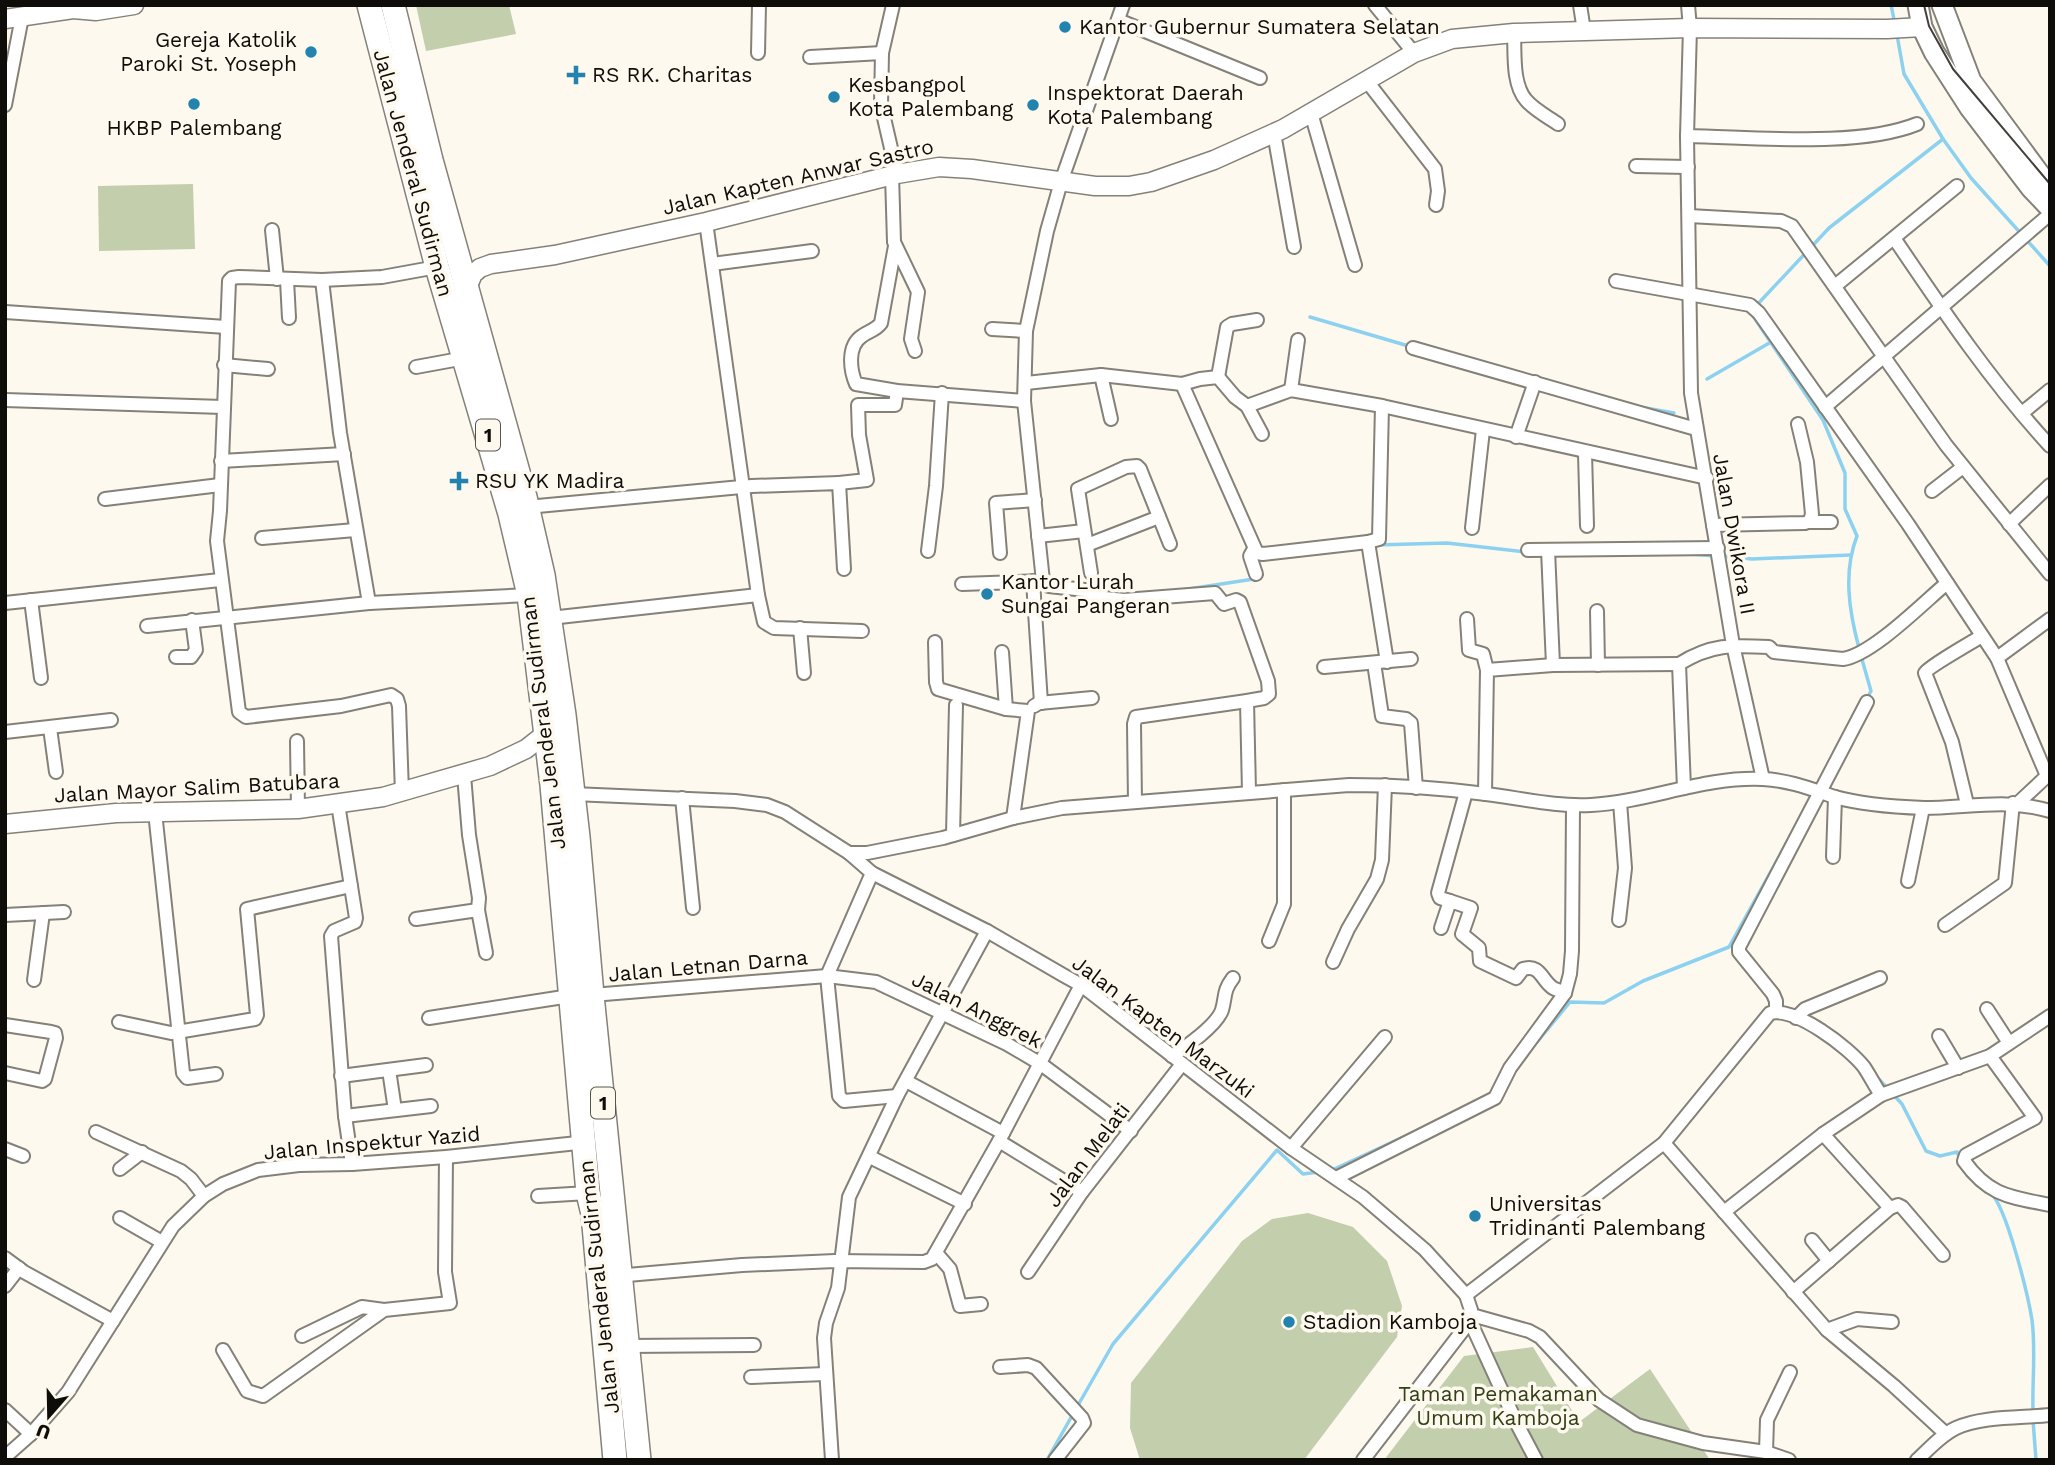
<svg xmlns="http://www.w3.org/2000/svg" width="2055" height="1465" viewBox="0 0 2055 1465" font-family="'Work Sans',sans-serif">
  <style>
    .green { fill: #c2ceac }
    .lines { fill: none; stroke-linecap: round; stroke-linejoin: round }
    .stream { stroke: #8dd1f0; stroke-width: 3.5 }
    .street-casing { stroke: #848178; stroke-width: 16 }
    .secondary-casing { stroke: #848178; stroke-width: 21 }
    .primary-casing { stroke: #848178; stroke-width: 23 }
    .highway-casing { stroke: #848178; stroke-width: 26 }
    .street { stroke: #fff; stroke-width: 12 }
    .secondary { stroke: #fff; stroke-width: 18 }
    .primary { stroke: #fff; stroke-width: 19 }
    .highway { stroke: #fff; stroke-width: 23 }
    .tram { stroke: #43403c; stroke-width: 2 }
    .poi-dot { fill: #2183ae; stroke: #fdf9ef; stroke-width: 2.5 }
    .labels { text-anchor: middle; stroke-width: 7; stroke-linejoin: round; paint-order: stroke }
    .shield { fill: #fdf9ef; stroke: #56544f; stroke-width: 2 }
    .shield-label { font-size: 19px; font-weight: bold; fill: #0f0d0a }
    .poi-label { font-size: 21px; fill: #0f0d0a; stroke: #fdf9ef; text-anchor: start }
    .street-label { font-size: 21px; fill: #0f0d0a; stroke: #fdf9ef }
    .park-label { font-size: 21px; fill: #333f14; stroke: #fdf9ef }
  </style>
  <rect width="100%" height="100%" fill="#fdf9ef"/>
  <g class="green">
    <polygon points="416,5 509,5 516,34 426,51"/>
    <polygon points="193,184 195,249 99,251 98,186"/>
    <polygon points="1308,1213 1353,1227 1387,1261 1402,1306 1397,1337 1304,1460 1140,1460 1130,1428 1131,1383 1242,1241 1272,1219"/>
    <polygon points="1533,1347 1579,1422 1650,1369 1710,1460 1384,1460 1464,1356"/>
  </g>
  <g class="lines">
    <g class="stream">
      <polyline points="1891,5 1895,24"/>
      <polyline points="1897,35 1904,74 1943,139 1971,178 2050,266"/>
      <polyline points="1755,307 1829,228 1943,139"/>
      <path d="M1751 313 1823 420 1845 473V509L1857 536C1843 572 1849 611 1859 648"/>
      <polyline points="1310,317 1412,347"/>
      <polyline points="1707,379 1771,342"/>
      <polyline points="1640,407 1674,413"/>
      <polyline points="1376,545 1447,543 1526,552"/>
      <polyline points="1691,554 1715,556"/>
      <polyline points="1722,556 1752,559 1850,555"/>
      <polyline points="1182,590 1254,579"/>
      <polyline points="1861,656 1871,691 1867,698"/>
      <polyline points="1778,1006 1798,1011"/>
      <polyline points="1805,1013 1839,1036"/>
      <polyline points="1537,1042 1570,1002 1604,1003 1643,981 1729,947 1790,837"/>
      <polyline points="1875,1075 1902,1104 1926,1151 1940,1156 1957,1152 1960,1159"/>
      <polyline points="1330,1171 1412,1133"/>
      <path d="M1991 1193C2007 1209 2028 1295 2032 1320 2036 1350 2032 1383 2033 1412"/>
      <polyline points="1077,1407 1113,1344 1277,1150 1303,1174 1319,1172"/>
      <polyline points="2033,1420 2036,1460"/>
      <polyline points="1047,1460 1073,1414"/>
    </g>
    <g class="street-casing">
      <g id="street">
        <polyline points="893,5 882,53 881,105 897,174"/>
        <polyline points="1375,5 1414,53"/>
        <polyline points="1580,5 1584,31"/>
        <polyline points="1688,5 1690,28 1687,136 1691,393 1733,645 1763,779"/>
        <polyline points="1118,20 1260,78"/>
        <path d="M1514 33C1515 53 1512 84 1526 100 1533 109 1548 117 1558 124"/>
        <polyline points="758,53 759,5"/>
        <polyline points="810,57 882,53"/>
        <polyline points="1366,80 1435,169 1438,191 1436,205"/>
        <polyline points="5,105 22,17"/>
        <polyline points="1311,113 1355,265"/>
        <polyline points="1274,133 1294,247"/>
        <path d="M1687 136C1754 137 1857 148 1917 124"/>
        <polyline points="1636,166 1688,167"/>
        <polyline points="892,175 894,242 918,292 911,339 915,351"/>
        <polyline points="1689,216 1781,221 1792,226 1946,445 2050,574"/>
        <polyline points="706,222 758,595 764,622 774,628 862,631"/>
        <polyline points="272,230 277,279"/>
        <path d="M1894 238C1942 309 1991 382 2050 446"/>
        <path d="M895 246 881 323C876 330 869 331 862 336 847 346 850 370 856 384L897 391 1024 401"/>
        <polyline points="712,264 812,251"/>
        <polyline points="287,280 289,318"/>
        <polyline points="322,280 340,433 369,603"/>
        <polyline points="1616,281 1750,305 1759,313 1908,524 1997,658 2047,776 2017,804"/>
        <polyline points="1835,286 1957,186"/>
        <polyline points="5,312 226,327"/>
        <polyline points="992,329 1026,331"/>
        <polyline points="1413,348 1696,429"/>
        <polyline points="224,365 268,369"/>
        <polyline points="416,367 465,358"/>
        <polyline points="1101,375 1111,419"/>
        <polyline points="1218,377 1227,327 1232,324 1257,320"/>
        <polyline points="1026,383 1101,375 1182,384 1200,379 1218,377 1235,397 1247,406 1291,390 1382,406 1707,478"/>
        <polyline points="1182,384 1257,553 1263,554 1368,542 1387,662"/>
        <polyline points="1291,390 1298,340"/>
        <polyline points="5,400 223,407"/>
        <polyline points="1247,406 1262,434"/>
        <polyline points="1825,407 2050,214"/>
        <polyline points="2022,413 2050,390"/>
        <polyline points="1516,437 1535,382"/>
        <polyline points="1585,453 1587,526"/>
        <polyline points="221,461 344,454"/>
        <polyline points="839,483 867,480 859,435 858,405 895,405 897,391"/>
        <polyline points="1932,491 1963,467"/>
        <polyline points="105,499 220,485"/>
        <polyline points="527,507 752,486 839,483 844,569"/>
        <polyline points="1808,522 1831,522"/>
        <polyline points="2009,524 2050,485"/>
        <polyline points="1713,525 1805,523 1810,521 1812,514 1807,462 1798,424"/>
        <polyline points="1472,528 1483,430"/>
        <polyline points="1038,536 1084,531"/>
        <polyline points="262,538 355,530"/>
        <polyline points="1368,542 1379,539 1382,406"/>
        <polyline points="1087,545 1159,517"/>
        <polyline points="1254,549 1250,556 1256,574"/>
        <polyline points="1528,550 1718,548"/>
        <polyline points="1548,550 1553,665"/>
        <polyline points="928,551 936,486 942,393"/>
        <polyline points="1000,553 996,503 1035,500"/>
        <polyline points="1091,573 1078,489 1126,467 1137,466 1140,469 1170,544"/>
        <polyline points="1033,581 1041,703"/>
        <polyline points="1043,581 1024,401 1026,331 1047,231 1061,182 1123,5"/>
        <polyline points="962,584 1043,581 1049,586 1085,590 1095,597 1124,600 1215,593 1224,604 1236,600 1240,602 1268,681 1269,694 1264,698 1247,701 1136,717 1134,724 1135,802"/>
        <polyline points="31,600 41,678"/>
        <polyline points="5,603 220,580"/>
        <polyline points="1597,611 1598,665"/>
        <polyline points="550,618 758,595"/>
        <polyline points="1467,619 1469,650 1483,654 1487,670"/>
        <polyline points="147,626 369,603 529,595"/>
        <polyline points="800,628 804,673"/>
        <polyline points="935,642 936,682 938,689 1006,709 1028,711 1013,818"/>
        <polyline points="1002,652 1006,709"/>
        <polyline points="176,657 191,657 196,650 192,620"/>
        <polyline points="1997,658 2050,619"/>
        <polyline points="1374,663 1382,716 1406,719 1411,723 1416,788"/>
        <polyline points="1324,667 1411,659"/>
        <polyline points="1247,701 1249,792"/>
        <polyline points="1034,706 1039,703 1092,698"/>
        <polyline points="50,728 56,772"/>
        <polyline points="5,732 111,720"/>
        <polyline points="297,741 298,809"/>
        <path d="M1684 788 1679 664C1711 644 1732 645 1769 647L1774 652 1843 659C1872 655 1923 603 1947 583"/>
        <polyline points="402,793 399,706 397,699 391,695 341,706 246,717 239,712 217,541 220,511 229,281 232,278 239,277 322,280 382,277 437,267"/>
        <polyline points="573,794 735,801 767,805 785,812 849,853 872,873 987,931 1063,975 1081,985 1291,1148 1363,1197 1425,1250 1466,1295 1471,1310 1470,1321 1363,1460"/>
        <polyline points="1485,794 1487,670 1553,665 1679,664"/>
        <polyline points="682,798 693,908"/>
        <polyline points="338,804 356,918 355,922 334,931 331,936 345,1116 352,1164"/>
        <path d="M1967 804 1952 742 1925 673C1928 667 1972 642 1982 636"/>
        <polyline points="155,812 183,1073 187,1078 216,1074"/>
        <polyline points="953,835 956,705"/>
        <path d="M849 853H867L943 838 1013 818 1062 808 1349 785C1394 785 1441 788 1486 794 1520 798 1556 807 1591 805 1648 802 1705 776 1763 779 1788 780 1811 789 1835 797 1859 804 1898 807 1924 808 1967 808 2007 798 2050 811"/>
        <polyline points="1833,857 1835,797"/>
        <polyline points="872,873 827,976 839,1096 844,1101 897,1096"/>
        <polyline points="1908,881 1923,808"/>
        <path d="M1450 901 1471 908 1462 934 1479 948 1480 961 1516 978 1523 969C1541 964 1541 980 1553 988 1554 989 1564 992 1565 993"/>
        <polyline points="478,910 486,953"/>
        <polyline points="5,915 64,912"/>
        <polyline points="416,919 478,910 479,898 469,835 464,775"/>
        <polyline points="1619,920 1625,868 1620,802"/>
        <polyline points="1945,925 2005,883 2013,803"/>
        <polyline points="1441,928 1450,901 1440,898 1438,893 1466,792"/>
        <polyline points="1269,941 1284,904 1284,790"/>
        <polyline points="1333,962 1348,929 1377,879 1382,860 1385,785"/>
        <polyline points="34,980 43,913"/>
        <polyline points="592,995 827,976 876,982 1007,1044 1041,1064 1131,1131"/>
        <polyline points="1987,1009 2009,1043"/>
        <polyline points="1776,1012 1776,1001 1773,994 1739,952 1739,947 1867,702"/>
        <polyline points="429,1018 570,996"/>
        <polyline points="1796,1018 1805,1009 1880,978"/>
        <polyline points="119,1022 171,1033 255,1019 257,1015 247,909 351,886"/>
        <polyline points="5,1025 51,1032 55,1033 56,1038 45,1079 42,1081 5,1073"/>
        <polyline points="1939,1036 1958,1068"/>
        <path d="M1172 1056C1185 1048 1217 1025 1222 1010 1226 996 1223 991 1233 978"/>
        <path d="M1990 1056 2035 1118 1966 1155 1964 1161C1989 1196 2010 1197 2050 1205"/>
        <polyline points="389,1070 395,1110"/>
        <polyline points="341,1076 426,1065"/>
        <polyline points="906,1081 1003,1133"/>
        <polyline points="345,1116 431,1106"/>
        <polyline points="96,1132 181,1171 191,1179 204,1196"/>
        <polyline points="999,1141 1082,1192"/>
        <polyline points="1664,1143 1827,1330 1894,1386 1946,1434"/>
        <polyline points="1291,1148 1385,1037"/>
        <polyline points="5,1149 23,1156"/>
        <polyline points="870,1157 965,1204"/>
        <polyline points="120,1169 142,1152"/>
        <polyline points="1336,1178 1495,1098 1510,1068 1565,993 1570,974 1572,951 1573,805"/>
        <polyline points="538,1196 588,1193"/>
        <polyline points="1890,1208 1898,1205 1902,1207 1943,1255"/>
        <polyline points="1724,1212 1823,1134 1881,1095 1990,1056 2050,1016"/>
        <polyline points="120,1218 162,1242"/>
        <polyline points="1812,1240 1829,1261"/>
        <polyline points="937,1254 950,1269 960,1306 981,1304"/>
        <polyline points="5,1258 24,1272 113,1321"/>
        <polyline points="1028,1272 1082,1192 1182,1064"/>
        <polyline points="616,1276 742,1265 835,1261 924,1262 932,1259 999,1141 1081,985"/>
        <polyline points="5,1286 19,1268"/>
        <polyline points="1793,1292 1890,1208 1823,1134"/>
        <path d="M1466 1295 1664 1143 1770 1013C1796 1007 1848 1047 1864 1067 1870 1076 1875 1086 1881 1095"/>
        <polyline points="1472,1315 1529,1331 1540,1337 1599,1400 1637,1425 1703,1443 1766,1452 1789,1460"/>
        <polyline points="1470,1321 1517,1424 1536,1460"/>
        <polyline points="1827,1330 1857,1319 1892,1322"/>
        <polyline points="302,1336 362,1307 384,1310"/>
        <polyline points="627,1346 754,1345"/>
        <polyline points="223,1350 247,1391 263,1396 384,1310 450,1303 445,1272 446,1157"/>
        <polyline points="1000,1367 1028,1365 1036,1368 1082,1418 1084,1423 1055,1460"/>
        <polyline points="751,1377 825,1374"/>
        <polyline points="5,1410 31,1434"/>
        <polyline points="1766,1452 1767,1420 1790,1372"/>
        <polyline points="5,1457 31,1434 68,1392 173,1226 204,1196 223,1184 258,1170 299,1165 352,1164 446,1157 587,1142"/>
        <polyline points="832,1460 824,1338 826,1323 838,1288 849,1197 897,1096 987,931"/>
        <path d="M1917 1460C1929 1449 1941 1435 1956 1428 1981 1416 2022 1418 2050 1415"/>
      </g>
    </g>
    <g class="secondary-casing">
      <g id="secondary">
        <polyline points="5,19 73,9 96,11 134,5"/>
        <polyline points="466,290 473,274 480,268 491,264 555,255 706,222 897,174 939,167 972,169 1095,186 1129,186 1151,182 1214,160 1283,129 1414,53 1452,39 1514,33 1690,28 1887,29 1922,27"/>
        <polyline points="5,824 116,813 298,809 383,797 490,766 526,749 554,727"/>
      </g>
    </g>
    <g class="primary-casing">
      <g id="primary">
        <polyline points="1918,5 1922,27 1934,52 1970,108 2031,188 2050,208"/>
        <polyline points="1942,5 1971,81 2050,188"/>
      </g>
    </g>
    <g class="highway-casing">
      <g id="highway">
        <polyline points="369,5 437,267 510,514 529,595 552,785 588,1193 593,1214 615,1460"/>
        <polyline points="393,5 431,160 525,497 543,575 564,715 578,837 592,995 639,1460"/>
      </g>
    </g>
    <use href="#street" class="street"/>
    <use href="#secondary" class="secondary"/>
    <use href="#primary" class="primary"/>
    <use href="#highway" class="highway"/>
    <polyline class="tram" points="1924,5 1929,26 1953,69 2050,184"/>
  </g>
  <g class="poi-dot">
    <circle cx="1065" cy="27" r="7"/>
    <circle cx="311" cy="52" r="7"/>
    <path d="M572.5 64.5h7v7h7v7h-7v7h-7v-7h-7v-7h7z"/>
    <circle cx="834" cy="97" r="7"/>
    <circle cx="194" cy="104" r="7"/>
    <circle cx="1033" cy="105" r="7"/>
    <path d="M455.5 470.5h7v7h7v7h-7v7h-7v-7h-7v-7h7z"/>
    <circle cx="987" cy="594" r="7"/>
    <circle cx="1475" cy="1216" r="7"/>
    <circle cx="1289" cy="1322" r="7"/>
  </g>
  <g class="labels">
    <g class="shield">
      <rect x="476" y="419.5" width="24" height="31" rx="5"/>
      <rect x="591" y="1087.5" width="24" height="31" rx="5"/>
    </g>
    <g class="shield-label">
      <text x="488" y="442">1</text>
      <text x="603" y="1110">1</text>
    </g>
    <g class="poi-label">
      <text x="1079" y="34">Kantor Gubernur Sumatera Selatan</text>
      <text x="297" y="47" text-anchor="end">Gereja Katolik<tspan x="297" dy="24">Paroki St. Yoseph</tspan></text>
      <text x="592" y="82">RS RK. Charitas</text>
      <text x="848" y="92">Kesbangpol<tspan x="848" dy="24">Kota Palembang</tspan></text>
      <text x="1047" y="100">Inspektorat Daerah<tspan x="1047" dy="24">Kota Palembang</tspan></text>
      <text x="194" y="135" text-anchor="middle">HKBP Palembang</text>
      <text x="475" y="488">RSU YK Madira</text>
      <text x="1001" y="589">Kantor Lurah<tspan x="1001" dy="24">Sungai Pangeran</tspan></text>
      <text x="1489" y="1211">Universitas<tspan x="1489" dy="24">Tridinanti Palembang</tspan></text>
      <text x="1303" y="1329">Stadion Kamboja</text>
    </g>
    <g class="street-label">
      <text transform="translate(413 173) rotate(75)" y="7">Jalan Jenderal Sudirman</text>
      <text transform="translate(798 177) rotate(-13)" y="7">Jalan Kapten Anwar Sastro</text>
      <text transform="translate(1734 534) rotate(80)" y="7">Jalan Dwikora II</text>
      <text transform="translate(543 723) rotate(-97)" y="7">Jalan Jenderal Sudirman</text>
      <text transform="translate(197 788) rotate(-3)" y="7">Jalan Mayor Salim Batubara</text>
      <text transform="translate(708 966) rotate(-5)" y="7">Jalan Letnan Darna</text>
      <text transform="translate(977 1010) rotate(27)" y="7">Jalan Anggrek</text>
      <text transform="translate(1163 1027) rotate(37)" y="7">Jalan Kapten Marzuki</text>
      <text transform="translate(372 1143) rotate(-5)" y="7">Jalan Inspektur Yazid</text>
      <text transform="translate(1088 1155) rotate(-53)" y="7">Jalan Melati</text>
      <text transform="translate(599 1287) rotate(-96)" y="7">Jalan Jenderal Sudirman</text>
    </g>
    <g class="park-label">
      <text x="1498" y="1401">Taman Pemakaman<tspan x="1498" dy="24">Umum Kamboja</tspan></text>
    </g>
  </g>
  <rect width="2055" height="1465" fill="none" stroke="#0f0d0a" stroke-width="14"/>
  <g transform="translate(49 1416) rotate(200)" stroke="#fdf9ef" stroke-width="5" paint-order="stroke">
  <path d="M0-5L12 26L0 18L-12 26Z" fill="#0f0d0a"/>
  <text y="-10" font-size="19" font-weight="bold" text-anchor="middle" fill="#0f0d0a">U</text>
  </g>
</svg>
